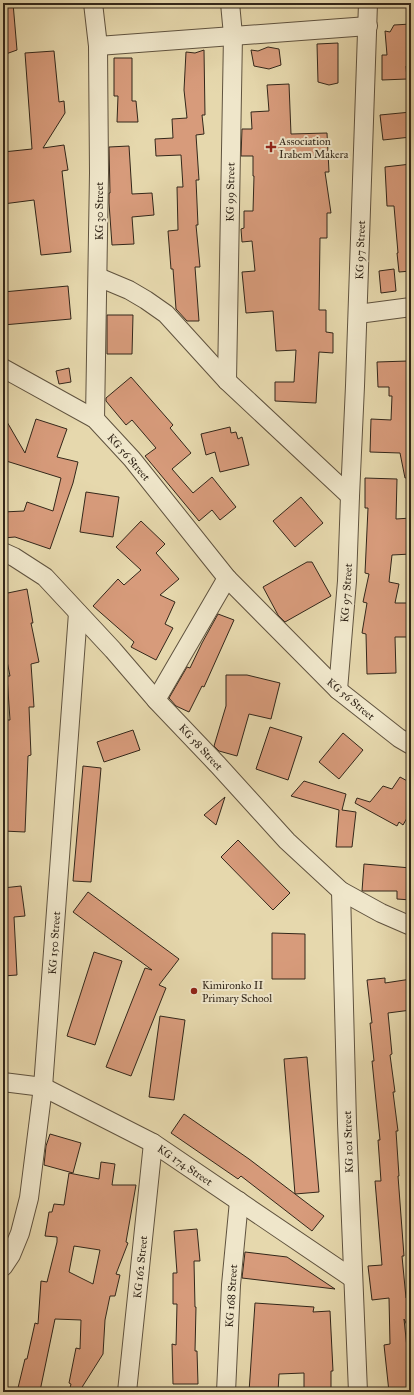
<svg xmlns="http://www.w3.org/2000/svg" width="414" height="1395" viewBox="0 0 414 1395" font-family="'IM FELL Great Primer',serif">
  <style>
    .building { fill: #d79b7b; stroke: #33271a; fill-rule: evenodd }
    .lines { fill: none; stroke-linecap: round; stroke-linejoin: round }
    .street-casing { stroke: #60533f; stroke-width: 20 }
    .street { stroke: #efe6ca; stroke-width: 18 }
    .poi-dot { fill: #8f2418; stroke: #efe6ca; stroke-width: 1.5 }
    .labels { text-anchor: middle; stroke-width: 4; stroke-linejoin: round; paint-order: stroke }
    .poi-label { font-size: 11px; fill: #33271a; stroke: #efe6ca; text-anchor: start }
    .street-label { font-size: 11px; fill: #33271a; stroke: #efe6ca }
  </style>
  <rect width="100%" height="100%" fill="#e6d8ad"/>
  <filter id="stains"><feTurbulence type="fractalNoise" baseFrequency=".005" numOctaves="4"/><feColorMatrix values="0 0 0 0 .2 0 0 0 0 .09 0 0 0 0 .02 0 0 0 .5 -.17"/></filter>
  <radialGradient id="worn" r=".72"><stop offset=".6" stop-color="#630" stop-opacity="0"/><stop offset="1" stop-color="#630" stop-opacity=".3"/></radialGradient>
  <g class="building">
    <polygon points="3,3 13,3 17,50 3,55"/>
    <polygon points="411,24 411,66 406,66 407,79 382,80 382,55 387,55 385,31 390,32 394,25"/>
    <polygon points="338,43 338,83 329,85 318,82 317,44"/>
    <polygon points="268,47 279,49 281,65 269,69 254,66 251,50 258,51"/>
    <polygon points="204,50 205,115 202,115 204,134 196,135 199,180 196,180 198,225 196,225 200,267 195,267 199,321 187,321 176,309 173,269 171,269 168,231 178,230 177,187 183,187 181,155 156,156 155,139 173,138 172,119 187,118 184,90 186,52 195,53"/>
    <polygon points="54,51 59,102 64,101 65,113 43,148 64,145 68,170 62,171 71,252 41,255 34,200 3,204 3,152 32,149 25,53"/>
    <polygon points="114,58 132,58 132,101 136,101 138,122 117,122 118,96 114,96"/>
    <polygon points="289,84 291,134 327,133 329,172 325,172 331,213 327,213 327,238 320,238 319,310 326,310 326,332 333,333 333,353 319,352 316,403 275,401 275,382 294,382 296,350 276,351 273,311 246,313 242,272 255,271 252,241 242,242 241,229 244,228 244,211 253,211 254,176 253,176 253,156 241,156 242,129 252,129 251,112 269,111 267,85"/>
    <polygon points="411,112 411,137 383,140 380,115"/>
    <polygon points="129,146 132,194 152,193 154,215 132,217 134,244 112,245 109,203 109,193 110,193 109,147"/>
    <polygon points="411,164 411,237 409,238 411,271 399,272 397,253 398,253 394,206 387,206 385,167"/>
    <polygon points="394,269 396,291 381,293 379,271"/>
    <polygon points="68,286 71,319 3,325 3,292"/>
    <polygon points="107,315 133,315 132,354 107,354"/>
    <polygon points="408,361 409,389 411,389 411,424 408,425 411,446 411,477 405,478 400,453 370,452 371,419 391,420 392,396 389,396 389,387 378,387 377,362"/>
    <polygon points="69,368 71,382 59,384 56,371"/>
    <polygon points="131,377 173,425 170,428 191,453 172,469 193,493 212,477 236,507 220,520 212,510 199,521 145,456 156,448 132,420 126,425 106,401 106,398"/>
    <polygon points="3,415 25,453 36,419 67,429 57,457 78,462 73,483 50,549 15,537 3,538 3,512 24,511 27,502 53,511 61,478 3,460"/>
    <polygon points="230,427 231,433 236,432 238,439 242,437 249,465 220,472 215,452 206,455 201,434"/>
    <polygon points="365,478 397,479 396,519 411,518 411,554 392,555 389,582 399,584 395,603 411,603 411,637 395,637 396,673 367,674 366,634 362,633 367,603 363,602 369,574 365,573 368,508 365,508"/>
    <polygon points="86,492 119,497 113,537 80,532"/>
    <polygon points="301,497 323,523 295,547 273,521"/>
    <polygon points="141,521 165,544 156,553 179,579 160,595 175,602 165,624 173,628 156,660 131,647 134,642 93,606 118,579 124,585 141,570 116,547"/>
    <polygon points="307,562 312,562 331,596 285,622 278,615 263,587"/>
    <polygon points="27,589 33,623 31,623 39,662 31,664 34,707 29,707 31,755 28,756 25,832 3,831 3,720 10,720 7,676 10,676 3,641 3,594"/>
    <polygon points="218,614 234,620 204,687 202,686 189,712 176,706 169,698 187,667 190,668 202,643"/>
    <polygon points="226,675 247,675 280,683 271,719 249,714 237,756 219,751 214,746 226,706"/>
    <polygon points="270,727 302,737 288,780 256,769"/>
    <polygon points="133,730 140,750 104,762 97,742"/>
    <polygon points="343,733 363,750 339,779 319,762"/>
    <polygon points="83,766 101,768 91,882 73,881"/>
    <polygon points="400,777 411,783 411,811 403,825 399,822 397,826 355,803 357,798 370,802 383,786 392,789"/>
    <polygon points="304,781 346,794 342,810 356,812 352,847 336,847 339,810 291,796"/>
    <polygon points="225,797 216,825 204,815"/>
    <polygon points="238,840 290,893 273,910 221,857"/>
    <polygon points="364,864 411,868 411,900 397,899 397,891 362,891"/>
    <polygon points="21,886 25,916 14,917 17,975 3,976 3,888"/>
    <polygon points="88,892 179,959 159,985 166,988 131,1076 106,1067 145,968 152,970 73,912"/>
    <polygon points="272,933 305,934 305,979 272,979"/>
    <polygon points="94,952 122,961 95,1045 67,1036"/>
    <polygon points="385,978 385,983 411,979 411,1010 388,1013 392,1054 390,1055 395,1092 393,1092 398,1131 396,1131 399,1176 398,1176 404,1256 402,1256 406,1298 411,1298 411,1333 404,1319 410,1377 408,1377 410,1392 389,1392 384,1345 390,1344 389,1298 372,1300 368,1266 382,1265 375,1181 381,1181 378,1140 380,1140 372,1061 374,1061 370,1023 372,1023 367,980"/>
    <polygon points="160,1016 185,1020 174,1100 149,1097"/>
    <polygon points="307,1057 319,1192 295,1194 284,1059"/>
    <polygon points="184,1114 249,1159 324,1216 312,1231 241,1176 238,1179 171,1133"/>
    <polygon points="50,1134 81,1143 73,1173 44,1165 46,1146"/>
    <path d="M101 1162 115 1164 112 1185H136L126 1242 128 1243 116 1274 120 1275 115 1296H110L105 1320 103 1354 79 1392H69L71 1384 69 1383 76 1348 80 1349 81 1320 55 1319 40 1391 17 1392 25 1359H27L35 1323 38 1324 41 1281 47 1282 57 1242V1237L45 1236 49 1212H52L54 1204 64 1205 69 1173 99 1179ZM74 1246 100 1250 93 1284 69 1272Z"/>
    <polygon points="197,1229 200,1261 194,1261 195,1307 196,1307 195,1351 197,1351 198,1384 173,1384 172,1344 176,1345 177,1304 173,1304 173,1273 177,1273 174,1231"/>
    <polygon points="245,1252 287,1257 335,1289 242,1278"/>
    <polygon points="255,1303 314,1307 313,1312 330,1311 333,1371 331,1371 331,1392 304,1392 304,1373 279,1374 278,1392 249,1392"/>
  </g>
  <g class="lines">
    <g class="street-casing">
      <g id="street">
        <polyline points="93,3 98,46 99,173 95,419"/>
        <polyline points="98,46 368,26"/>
        <polyline points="98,277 129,290 146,300 166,314 227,381 350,496"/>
        <polyline points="358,314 411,307"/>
        <polyline points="3,368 95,419 132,459 227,578 338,690 399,738 411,745"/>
        <polyline points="227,381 233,35 230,3"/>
        <polyline points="3,552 14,557 45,577 113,650 156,700 218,765 287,841 341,891 381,913 411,926"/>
        <polyline points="338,690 347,581 350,496 355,386 368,3"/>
        <polyline points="156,700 227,578"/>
        <polyline points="341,891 347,1123 358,1392"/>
        <polyline points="3,1082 43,1087 153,1143 352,1278"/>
        <polyline points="3,1267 11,1255 20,1233 29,1198 43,1087 78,613"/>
        <polyline points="127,1392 153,1143"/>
        <polyline points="226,1392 231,1285 239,1201"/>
      </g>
    </g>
    <use href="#street" class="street"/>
  </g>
  <g class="poi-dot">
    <path d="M269 141h4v4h4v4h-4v4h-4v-4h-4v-4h4z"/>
    <circle cx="194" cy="991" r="4"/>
  </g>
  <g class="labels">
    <g class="poi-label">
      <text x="279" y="145">Association<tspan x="279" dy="13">Irabem Makera</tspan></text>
      <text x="202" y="989">Kimironko II<tspan x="202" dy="13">Primary School</tspan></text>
    </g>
    <g class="street-label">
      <text transform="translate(230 192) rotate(-89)" y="4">KG 99 Street</text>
      <text transform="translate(99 211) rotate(-90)" y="4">KG 30 Street</text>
      <text transform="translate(360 250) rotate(-88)" y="4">KG 97 Street</text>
      <text transform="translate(129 457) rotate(49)" y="4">KG 56 Street</text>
      <text transform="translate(346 593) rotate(-86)" y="4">KG 97 Street</text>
      <text transform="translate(351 699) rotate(40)" y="4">KG 56 Street</text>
      <text transform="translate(201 747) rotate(47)" y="4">KG 58 Street</text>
      <text transform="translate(54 943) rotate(-86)" y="4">KG 150 Street</text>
      <text transform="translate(348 1142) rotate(-92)" y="4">KG 101 Street</text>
      <text transform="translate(185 1165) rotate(34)" y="4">KG 174 Street</text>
      <text transform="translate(140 1267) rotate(-84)" y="4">KG 162 Street</text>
      <text transform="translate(231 1296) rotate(-86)" y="4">KG 168 Street</text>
    </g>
  </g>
  <rect width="414" height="1395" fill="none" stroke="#e6d8ad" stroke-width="16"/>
  <rect x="4" y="4" width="406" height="1387" fill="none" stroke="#33271a" stroke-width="2"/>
  <rect x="8" y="8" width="398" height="1379" fill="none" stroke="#33271a"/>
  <rect width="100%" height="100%" filter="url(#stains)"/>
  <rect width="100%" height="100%" fill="url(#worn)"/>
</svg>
